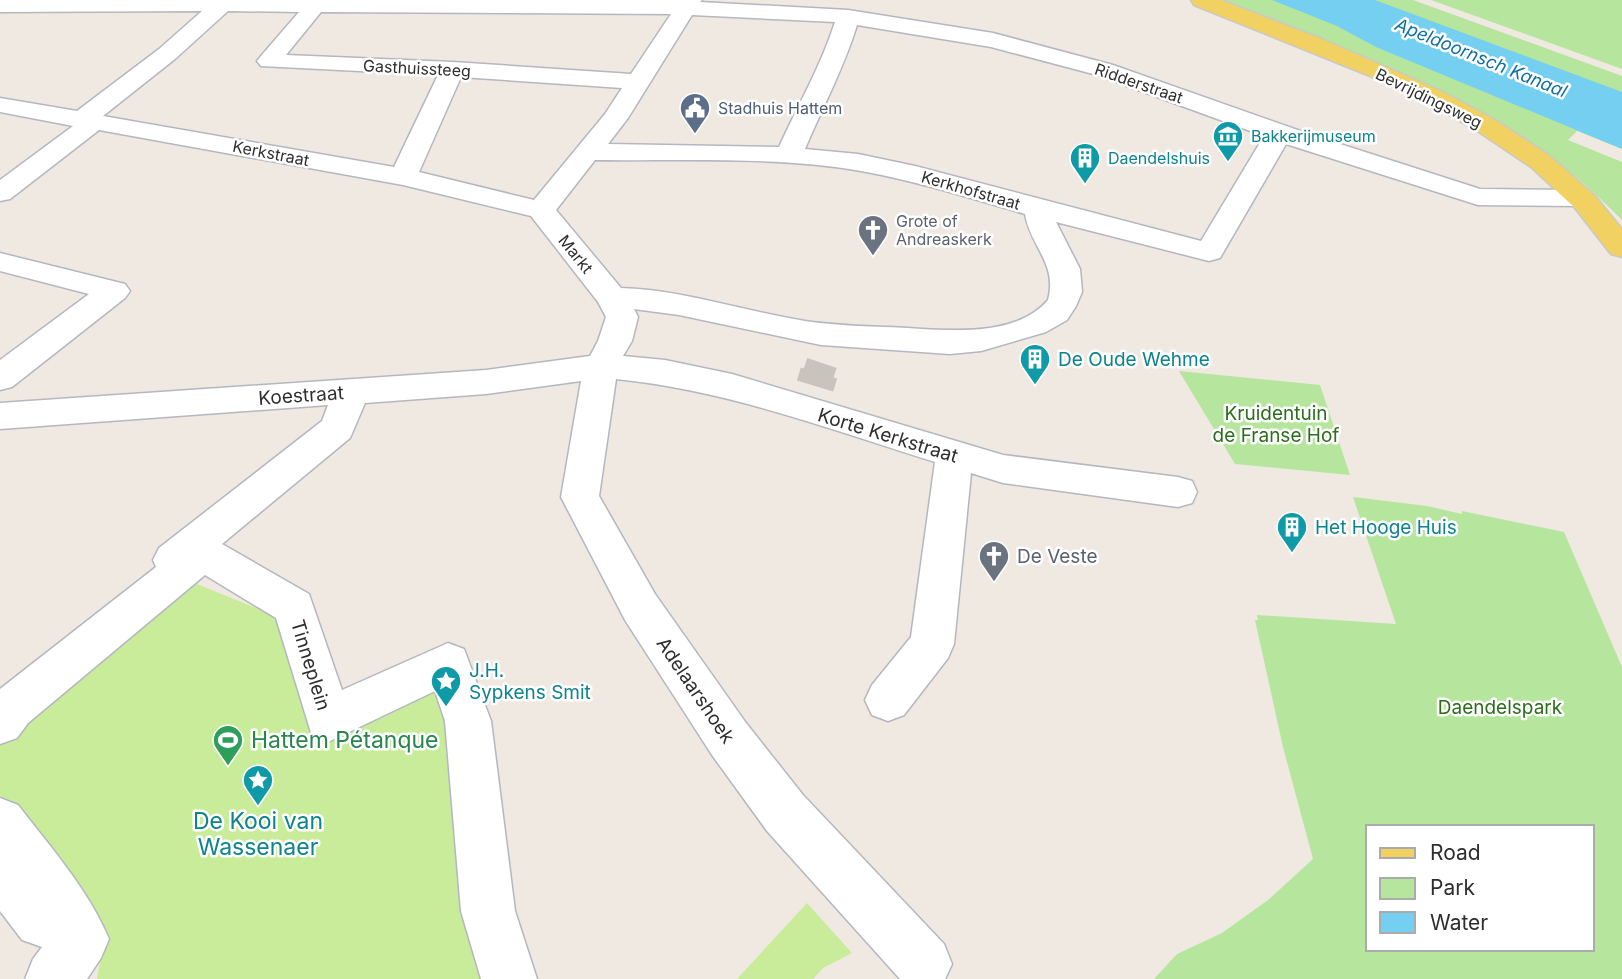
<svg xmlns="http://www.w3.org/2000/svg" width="1622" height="979" viewBox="0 0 1622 979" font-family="Inter,sans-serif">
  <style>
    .green { fill: #b6e59e; fill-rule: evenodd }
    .pitch { fill: #c9ec9a }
    .water { fill: #75cff0 }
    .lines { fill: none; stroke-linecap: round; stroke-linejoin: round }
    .minor-tunnel-far1 { stroke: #c8c4bd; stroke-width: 31; stroke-dasharray: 31 15; stroke-linecap: butt }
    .minor-tunnel { stroke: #c8c4bd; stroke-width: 38; stroke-dasharray: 38 19; stroke-linecap: butt }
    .minor-casing { stroke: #b4b7c1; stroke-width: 3 }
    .major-casing { stroke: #c9c9c9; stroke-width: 3 }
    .minor { fill: #fff; fill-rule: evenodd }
    .major { fill: #f2d163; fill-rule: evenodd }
    .labels { text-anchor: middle; stroke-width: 5; stroke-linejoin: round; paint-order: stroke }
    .far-street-label { font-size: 16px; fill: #2e2e2e; stroke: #fff }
    .far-service-label { font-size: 16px; fill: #4e5e75; stroke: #fff; text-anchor: start }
    .far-culture-label { font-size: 16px; fill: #0d838f; stroke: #fff; text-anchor: start }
    .far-worship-label { font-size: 16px; fill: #5b616d; stroke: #fff; text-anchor: start }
    .far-water-label { font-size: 18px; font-style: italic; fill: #0d6fa3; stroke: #fff }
    .culture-label { font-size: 19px; fill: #0d838f; stroke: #fff; text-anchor: start }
    .street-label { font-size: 19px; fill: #2e2e2e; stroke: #fff }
    .park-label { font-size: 19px; fill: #2c6e1b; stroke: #fff }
    .worship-label { font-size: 19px; fill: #5b616d; stroke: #fff; text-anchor: start }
    .near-leisure-label { font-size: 23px; fill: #27864d; stroke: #fff; text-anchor: start }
    .near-culture-label { font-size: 23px; fill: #0d838f; stroke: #fff }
  </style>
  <rect width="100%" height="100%" fill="#efe9e1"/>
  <g class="green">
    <path d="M1220 0H1413L1622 76V149L1577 131 1568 140 1622 162V220C1595 193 1568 168 1536 147 1440 81 1327 44 1220 0Z"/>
    <polygon points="1431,0 1622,0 1622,69"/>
    <polygon points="1179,371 1320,385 1350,475 1235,464"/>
    <path d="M1353 497 1427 506 1462 514V511L1564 532 1622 667V979H1154L1177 954 1222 933 1268 900 1313 859 1283 747 1255 620H1258L1257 615 1396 624ZM1368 827H1592V949H1368Z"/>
  </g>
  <g class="pitch">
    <polygon points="187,580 278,617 321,730 438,676 459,723 452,820 494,979 97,979 105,932 0,795 0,739"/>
    <polygon points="807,903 852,953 823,968 813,979 737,979"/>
  </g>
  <polygon class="water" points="1272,0 1375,0 1622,92 1622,149 1376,47 1337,26"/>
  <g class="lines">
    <polyline class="minor-tunnel-far1" points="818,375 822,363"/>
    <polyline class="minor-tunnel" points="815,386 819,373"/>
    <g class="minor-casing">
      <g id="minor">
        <path d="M0 0H702L700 2 848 10 993 33 1113 65 1309 134 1480 189 1580 190 1590 192 1594 198 1590 204 1580 206 1478 205 1286 144 1220 258 1209 261 1056 222 1080 269 1082 292 1076 306 1067 320 1046 332 981 351 950 354 821 345 679 315 634 309 638 317 632 341 623 356 665 360 732 374 1003 455 1178 477 1192 481 1197 492 1192 503 1178 507 1003 483 971 473 954 644 948 658 904 715 888 721 872 715 865 700 872 685 911 637 935 462C830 429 726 390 616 379L599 496 655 594 746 723 803 795 944 944 952 964 945 979H900L767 831 712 755 625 620 561 497 581 381 486 394 365 403 350 438 222 544 309 594 342 690 448 643 464 649 491 721 515 911 537 979H481L461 911 445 721 435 691 328 742 312 736 276 618 205 575 28 723 17 738 0 744V689L156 567 153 560 159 548 322 421 328 405 0 429V403L486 370 590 356 598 341 606 317 598 302 531 216 403 185 99 130 10 199 0 201V180L73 126 0 112V98L77 111 159 49 202 11 0 12ZM228 11 299 12 261 56 257 61 261 66 438 75 394 167 103 116 175 59ZM321 12 671 14 631 74 453 62 286 55ZM692 15 835 22C821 66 798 105 779 147L608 144 628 118ZM857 25 991 47 1097 75 1264 136 1201 241 915 166 858 154 805 149C822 108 844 68 857 25ZM461 77 622 88 605 114 534 200 419 172ZM595 160C679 161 778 156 861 171 916 181 971 198 1025 214 1030 246 1058 264 1048 300 1019 334 962 331 922 329 883 326 844 327 805 321 743 311 684 290 621 288L556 210Z"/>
        <polygon points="0,253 125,284 130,291 125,298 12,387 0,390 0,360 89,294 0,271"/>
        <path d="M0 798 18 805C51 848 88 889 109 939L101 958 87 979H25L33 959 42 947 22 940 0 911Z"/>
      </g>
    </g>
    <g class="major-casing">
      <polygon id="major" points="1191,0 1221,0 1322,39 1441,91 1497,121 1550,156 1595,196 1622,229 1622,257 1611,254 1575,208 1531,167 1479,132 1424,101 1365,74 1194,5"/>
    </g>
    <use href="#minor" class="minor"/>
    <use href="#major" class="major"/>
  </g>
  <defs>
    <g id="civic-pin" transform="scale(1.575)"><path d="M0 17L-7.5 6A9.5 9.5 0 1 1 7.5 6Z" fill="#5c6f8a" stroke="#fff"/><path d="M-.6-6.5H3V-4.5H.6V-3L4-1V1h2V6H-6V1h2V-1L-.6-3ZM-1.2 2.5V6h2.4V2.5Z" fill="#fff"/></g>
    <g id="museum-pin" transform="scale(1.575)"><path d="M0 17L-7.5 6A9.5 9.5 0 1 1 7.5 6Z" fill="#0f9aa8" stroke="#fff"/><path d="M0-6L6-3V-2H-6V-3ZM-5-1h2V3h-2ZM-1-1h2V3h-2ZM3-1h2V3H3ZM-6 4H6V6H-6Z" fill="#fff"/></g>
    <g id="building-pin" transform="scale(1.575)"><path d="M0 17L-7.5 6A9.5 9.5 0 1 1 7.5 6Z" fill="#0f9aa8" stroke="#fff"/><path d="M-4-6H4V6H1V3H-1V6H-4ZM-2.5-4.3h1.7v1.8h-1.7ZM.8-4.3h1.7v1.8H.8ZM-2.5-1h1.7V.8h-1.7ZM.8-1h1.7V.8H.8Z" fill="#fff"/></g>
    <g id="church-pin" transform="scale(1.575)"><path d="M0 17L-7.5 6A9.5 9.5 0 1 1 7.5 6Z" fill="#6b7280" stroke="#fff"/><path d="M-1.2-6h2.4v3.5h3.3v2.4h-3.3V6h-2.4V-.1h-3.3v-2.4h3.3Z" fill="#fff"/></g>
    <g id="sight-pin" transform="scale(1.575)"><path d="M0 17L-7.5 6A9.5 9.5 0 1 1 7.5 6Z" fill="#0f9aa8" stroke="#fff"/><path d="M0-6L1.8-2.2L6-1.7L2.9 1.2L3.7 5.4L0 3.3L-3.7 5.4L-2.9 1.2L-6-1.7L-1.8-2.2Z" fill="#fff"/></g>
    <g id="stadium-pin" transform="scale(1.575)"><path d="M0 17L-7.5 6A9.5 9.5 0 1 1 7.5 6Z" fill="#2e9e5b" stroke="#fff"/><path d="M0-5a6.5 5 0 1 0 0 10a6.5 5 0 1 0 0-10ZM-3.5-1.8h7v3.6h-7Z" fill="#fff"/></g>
  </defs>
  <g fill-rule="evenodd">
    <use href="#civic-pin" x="695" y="108"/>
    <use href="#museum-pin" x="1228" y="136"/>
    <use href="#building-pin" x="1085" y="158"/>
    <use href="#church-pin" x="873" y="230"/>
    <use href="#building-pin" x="1035" y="359"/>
    <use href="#building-pin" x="1292" y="527"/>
    <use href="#church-pin" x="994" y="556"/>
    <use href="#sight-pin" x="446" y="681"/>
    <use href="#stadium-pin" x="228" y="740"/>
    <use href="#sight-pin" x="258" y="780"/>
  </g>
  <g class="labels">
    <g class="far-street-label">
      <text transform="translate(417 68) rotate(3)" y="6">Gasthuissteeg</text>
      <text transform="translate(1139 83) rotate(19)" y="6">Ridderstraat</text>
      <text transform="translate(1429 98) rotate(26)" y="6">Bevrijdingsweg</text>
      <text transform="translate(271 153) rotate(11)" y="6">Kerkstraat</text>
      <text transform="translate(971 190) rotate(16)" y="6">Kerkhofstraat</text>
      <text transform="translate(576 254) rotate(51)" y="6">Markt</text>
    </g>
    <g class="far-service-label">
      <text x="718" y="114">Stadhuis Hattem</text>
    </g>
    <g class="far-culture-label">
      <text x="1251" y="142">Bakkerijmuseum</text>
      <text x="1108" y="164">Daendelshuis</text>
    </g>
    <g class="far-worship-label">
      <text x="896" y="227">Grote of<tspan x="896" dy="18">Andreaskerk</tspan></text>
    </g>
    <g class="far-water-label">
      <text transform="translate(1481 58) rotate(22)" y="6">Apeldoornsch Kanaal</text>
    </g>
    <g class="culture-label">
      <text x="1058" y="366">De Oude Wehme</text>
      <text x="1315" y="534">Het Hooge Huis</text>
      <text x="469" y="677">J.H.<tspan x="469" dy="22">Sypkens Smit</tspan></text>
    </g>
    <g class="street-label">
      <text transform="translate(301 395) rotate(-4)" y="7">Koestraat</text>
      <text transform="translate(888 435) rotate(17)" y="7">Korte Kerkstraat</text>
      <text transform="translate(311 665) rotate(73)" y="7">Tinneplein</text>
      <text transform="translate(696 690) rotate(56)" y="7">Adelaarshoek</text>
    </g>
    <g class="park-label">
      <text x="1276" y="420">Kruidentuin<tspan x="1276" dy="22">de Franse Hof</tspan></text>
      <text x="1500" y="714">Daendelspark</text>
    </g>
    <g class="worship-label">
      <text x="1017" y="563">De Veste</text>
    </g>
    <g class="near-leisure-label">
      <text x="251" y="748">Hattem Pétanque</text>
    </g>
    <g class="near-culture-label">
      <text x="258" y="829">De Kooi van<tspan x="258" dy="26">Wassenaer</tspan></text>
    </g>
  </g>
  <rect x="1366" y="825" width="228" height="126" fill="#ffffff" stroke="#ababab" stroke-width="2"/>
  <rect x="1380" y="848" width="35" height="10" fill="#f2d163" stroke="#ababab" stroke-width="2"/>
  <text x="1430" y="860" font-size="21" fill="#2e2e2e">Road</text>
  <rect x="1380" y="878" width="35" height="21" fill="#b6e59e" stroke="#ababab" stroke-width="2"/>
  <text x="1430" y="895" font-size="21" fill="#2e2e2e">Park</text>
  <rect x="1380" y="912" width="35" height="21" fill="#75cff0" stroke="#ababab" stroke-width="2"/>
  <text x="1430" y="930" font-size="21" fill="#2e2e2e">Water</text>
</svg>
